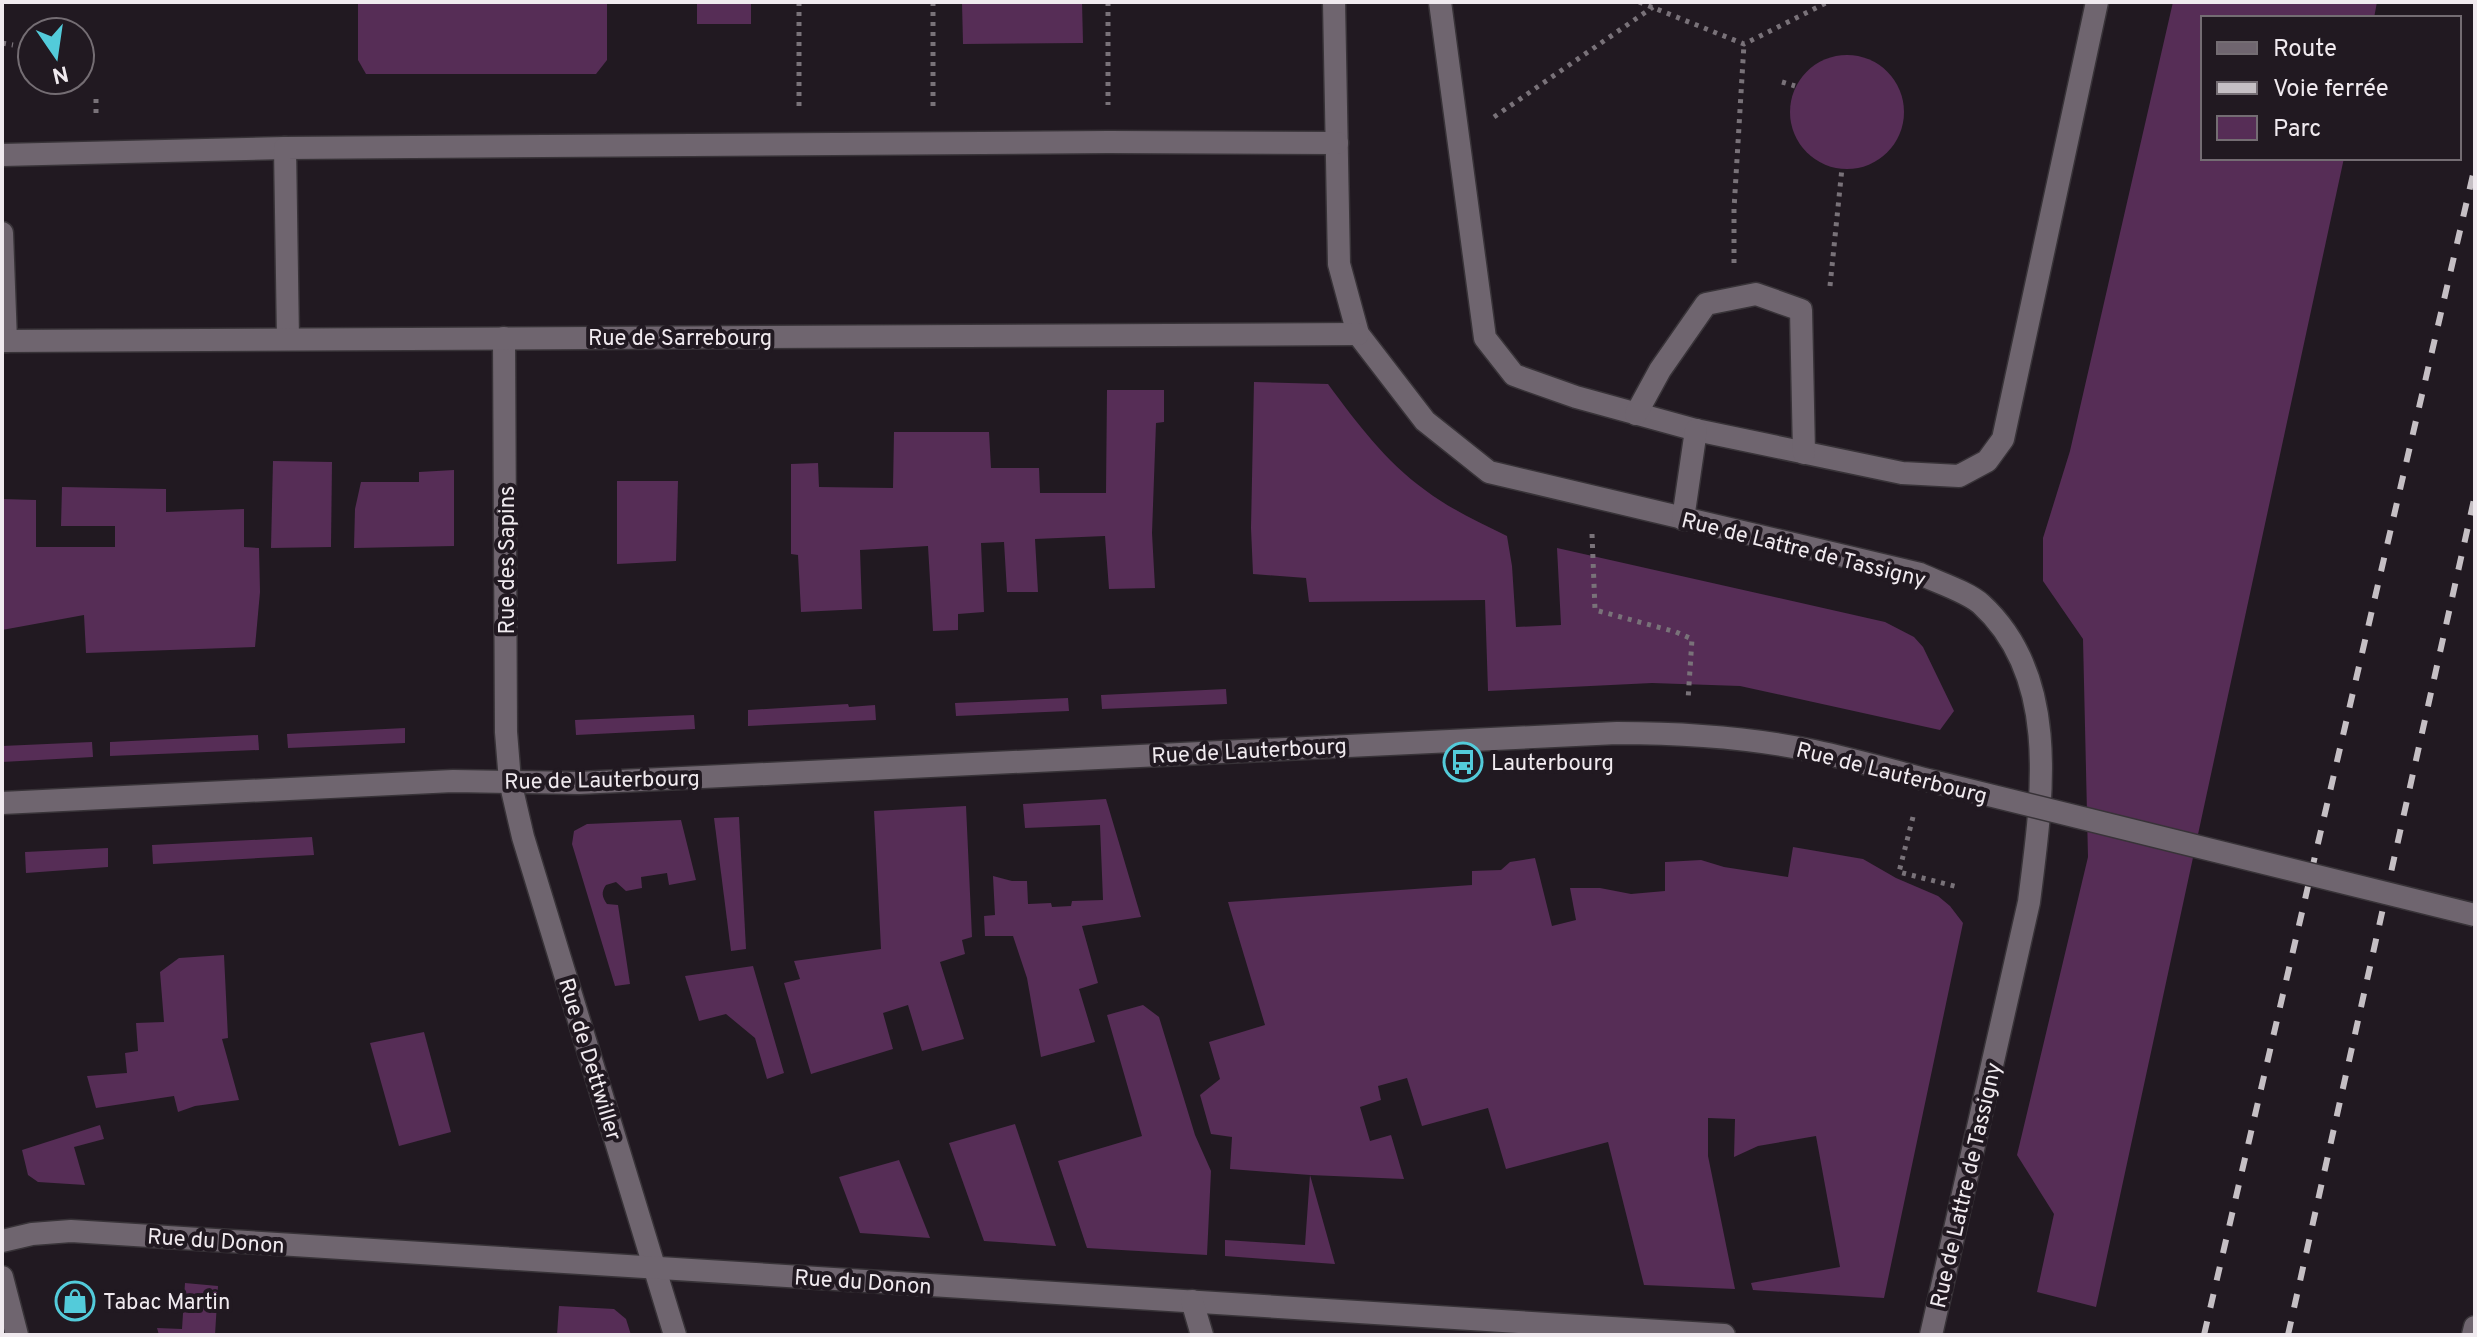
<svg xmlns="http://www.w3.org/2000/svg" width="2477" height="1337" viewBox="0 0 2477 1337" font-family="Overpass,sans-serif">
  <style>
    .green { fill: #562d56 }
    .lines { fill: none; stroke-linecap: round; stroke-linejoin: round }
    .service-casing { stroke: #383338; stroke-width: 25 }
    .minor-casing { stroke: #383338; stroke-width: 25 }
    .tertiary-casing { stroke: #383338; stroke-width: 25 }
    .path { stroke: #797279; stroke-width: 5; stroke-dasharray: 4 6; stroke-linecap: butt }
    .service { stroke: #6f656f; stroke-width: 22 }
    .minor { stroke: #6f656f; stroke-width: 22 }
    .tertiary { stroke: #6f656f; stroke-width: 22 }
    .rail { stroke: #c5bfc4; stroke-width: 6; stroke-dasharray: 14 14; stroke-linecap: butt }
    .tertiary-bridge-casing { stroke: #383338; stroke-width: 25; stroke-linecap: butt }
    .tertiary-bridge { stroke: #6f656f; stroke-width: 22 }
    .labels { text-anchor: middle; stroke-width: 8; stroke-linejoin: round; paint-order: stroke }
    .street-label { font-size: 22px; fill: #f0eaef; stroke: #211921 }
    .poi-label { font-size: 22px; fill: #f0eaef; stroke: #211921; text-anchor: start }
  </style>
  <rect width="100%" height="100%" fill="#211921"/>
  <g class="green">
    <polygon points="358,2 607,2 607,60 596,74 366,74 358,60"/>
    <rect x="697" y="2" width="54" height="22"/>
    <polygon points="962,2 1082,2 1083,43 963,44"/>
    <polygon points="2173,2 2377,2 2374,18 2203,18 2203,158 2344,158 2096,1307 2037,1292 2054,1214 2017,1155 2088,857 2083,639 2043,581 2043,538 2070,451"/>
    <circle cx="1847" cy="112" r="57"/>
    <path d="M1254 382 1328 384C1356 422 1386 462 1425 490 1450 509 1479 522 1507 536L1512 566 1516 627 1561 625 1557 548 1885 622 1914 637 1923 647 1954 711 1940 730 1740 686 1652 683 1488 691 1485 600 1309 602 1306 578 1253 574 1251 528Z"/>
    <polygon points="1107,390 1164,390 1164,422 1156,423 1152,533 1155,588 1109,589 1105,536 1035,539 1038,592 1007,592 1004,542 981,543 984,612 958,614 958,630 933,631 928,546 860,550 862,609 801,612 798,555 791,554 791,464 818,463 819,487 893,488 894,432 989,432 991,468 1039,468 1040,493 1106,493"/>
    <polygon points="273,461 332,462 331,547 271,548"/>
    <polygon points="454,470 454,546 354,548 355,509 361,482 419,482 419,472"/>
    <polygon points="617,481 678,481 676,561 617,564"/>
    <polygon points="62,487 166,489 166,512 244,509 244,547 259,548 260,592 255,647 86,653 84,615 2,630 2,499 36,500 36,547 115,547 115,526 61,526"/>
    <polygon points="1226,689 1227,704 1102,709 1101,695"/>
    <polygon points="1068,698 1069,711 956,716 955,703"/>
    <polygon points="848,704 849,707 875,705 876,720 748,726 748,710"/>
    <polygon points="694,715 695,729 576,735 575,720"/>
    <polygon points="405,728 405,743 288,748 287,734"/>
    <polygon points="258,735 259,750 110,756 110,742"/>
    <polygon points="92,742 93,757 2,762 2,746"/>
    <polygon points="1106,799 1141,917 1082,926 1098,983 1079,989 1095,1042 1041,1057 1027,978 1013,936 985,936 984,916 995,915 993,876 1012,881 1027,881 1028,904 1051,903 1052,907 1071,906 1072,901 1103,900 1100,825 1025,828 1023,804"/>
    <polygon points="966,806 972,937 962,940 965,954 940,962 964,1039 922,1051 908,1005 883,1013 893,1049 811,1074 784,983 800,979 794,961 881,949 874,811"/>
    <polygon points="739,817 746,949 731,951 714,818"/>
    <path d="M681 820 696 880 669 885 667 873 641 877 642 888 626 891 616 882 606 885C601 892 602 897 607 904L618 905 630 984 615 986 572 844 574 831 587 824Z"/>
    <polygon points="312,837 314,855 153,864 152,845"/>
    <polygon points="1793,847 1863,859 1896,878 1938,896 1950,906 1963,923 1884,1298 1753,1290 1751,1283 1840,1267 1816,1136 1758,1146 1734,1157 1735,1119 1708,1118 1708,1156 1735,1289 1644,1285 1608,1142 1506,1169 1488,1108 1422,1126 1407,1078 1378,1086 1381,1100 1360,1107 1370,1141 1391,1135 1404,1179 1310,1175 1335,1264 1225,1256 1225,1240 1305,1245 1310,1175 1230,1169 1232,1137 1211,1134 1200,1095 1220,1079 1209,1042 1265,1025 1228,902 1472,885 1472,871 1501,870 1510,862 1535,858 1552,926 1576,920 1570,888 1600,888 1631,894 1665,891 1665,862 1701,860 1724,867 1788,877"/>
    <polygon points="108,848 108,867 26,873 25,852"/>
    <polygon points="224,955 228,1038 222,1039 239,1100 195,1106 178,1112 174,1096 96,1108 87,1076 127,1073 125,1053 138,1051 136,1023 164,1022 160,972 179,958"/>
    <polygon points="753,966 784,1073 767,1079 755,1038 726,1014 699,1021 685,976"/>
    <polygon points="1143,1005 1159,1017 1195,1135 1211,1171 1207,1255 1087,1248 1058,1161 1142,1136 1107,1015"/>
    <polygon points="424,1032 451,1132 399,1146 370,1043"/>
    <polygon points="1015,1124 1056,1246 984,1241 949,1143"/>
    <polygon points="100,1125 104,1139 74,1147 85,1185 38,1182 28,1175 22,1150"/>
    <polygon points="899,1160 930,1238 860,1233 839,1177"/>
    <polygon points="185,1283 218,1286 215,1335 159,1335 157,1328 182,1329"/>
    <polygon points="559,1306 614,1309 626,1319 631,1335 557,1335"/>
  </g>
  <g class="lines">
    <g class="service-casing">
      <polyline id="service" points="2473,1335 2475,1327"/>
    </g>
    <g class="minor-casing">
      <g id="minor">
        <path d="M1334 2 1339 264 1358 334 1425 421 1489 472 1920 574C1937 582 1968 592 1981 604 2063 679 2041 804 2029 902L1931 1335"/>
        <polyline points="1440,2 1485,338 1514,375 1576,397 1696,430 1902,473 1959,476 1987,461 2003,439 2097,2"/>
        <polyline points="2,155 285,148"/>
        <polyline points="2,233 6,341"/>
        <polyline points="504,338 506,732 510,781 523,837 675,1335"/>
        <polyline points="288,339 285,148 1108,142 1337,143"/>
        <polyline points="2,341 1358,334"/>
        <polyline points="1636,414 1660,370 1706,304 1756,294 1801,310 1804,453"/>
        <polyline points="1683,519 1696,430"/>
        <polyline points="2,1241 32,1234 71,1231 1724,1335"/>
        <polyline points="2,1277 17,1335"/>
        <polyline points="1192,1301 1202,1335"/>
      </g>
    </g>
    <g class="tertiary-casing">
      <path id="tertiary" d="M2 803 453 781 579 783 1617 733C1684 733 1748 737 1814 751 1852 759 1890 770 1928 780"/>
    </g>
    <g class="path">
      <polyline points="799,2 799,108"/>
      <polyline points="933,2 933,109"/>
      <polyline points="1108,2 1108,105"/>
      <polyline points="1639,2 1744,44 1828,2"/>
      <polyline points="2,43 13,45"/>
      <polyline points="1782,82 1795,86"/>
      <polyline points="96,99 96,115"/>
      <polyline points="1494,117 1653,7"/>
      <polyline points="1734,263 1734,209 1744,44"/>
      <polyline points="1830,286 1842,168"/>
      <polyline points="1592,534 1595,610 1676,632 1692,639 1688,700"/>
      <polyline points="1913,817 1899,872 1958,887"/>
    </g>
    <use href="#service" class="service"/>
    <use href="#minor" class="minor"/>
    <use href="#tertiary" class="tertiary"/>
    <g class="rail">
      <polyline points="2204,1335 2475,166"/>
      <polyline points="2288,1335 2475,495"/>
    </g>
    <g class="tertiary-bridge-casing">
      <polyline id="tertiary-bridge" points="1928,780 2475,915"/>
    </g>
    <use href="#tertiary-bridge" class="tertiary-bridge"/>
  </g>
  <defs>
    <g id="bus-ring" transform="scale(2)"><circle r="9.5" fill="#211921" stroke="#53cbda" stroke-width="1.5"/><path d="M-5-6H5V4H4V6H2V4H-2V6H-4V4H-5ZM-3.5-4V0h7V-4ZM-3.5 1.2v1.5H-2V1.2ZM2 1.2v1.5H3.5V1.2Z" fill="#53cbda"/></g>
    <g id="shop-ring" transform="scale(2)"><circle r="9.5" fill="#211921" stroke="#53cbda" stroke-width="1.5"/><path d="M-5-2.5h2.3a2.7 3.5 0 0 1 5.4 0H5L5.5 6h-11ZM-1.5-2.5h3a1.5 2.3 0 0 0-3 0Z" fill="#53cbda"/></g>
  </defs>
  <g fill-rule="evenodd">
    <use href="#bus-ring" x="1463" y="762"/>
    <use href="#shop-ring" x="75" y="1301"/>
  </g>
  <g class="labels">
    <g class="street-label">
      <text x="680" y="345">Rue de Sarrebourg</text>
      <text transform="translate(1804 549) rotate(14)" y="8">Rue de Lattre de Tassigny</text>
      <text transform="translate(506 560) rotate(-90)" y="8">Rue des Sapins</text>
      <text transform="translate(1249 750) rotate(-3)" y="8">Rue de Lauterbourg</text>
      <text transform="translate(1892 772) rotate(14)" y="8">Rue de Lauterbourg</text>
      <text transform="translate(602 779) rotate(-1)" y="8">Rue de Lauterbourg</text>
      <text transform="translate(591 1059) rotate(73)" y="8">Rue de Dettwiller</text>
      <text transform="translate(1965 1185) rotate(-77)" y="8">Rue de Lattre de Tassigny</text>
      <text transform="translate(216 1240) rotate(4)" y="8">Rue du Donon</text>
      <text transform="translate(863 1281) rotate(4)" y="8">Rue du Donon</text>
    </g>
    <g class="poi-label">
      <text x="1491" y="770">Lauterbourg</text>
      <text x="103" y="1309">Tabac Martin</text>
    </g>
  </g>
  <rect width="2477" height="1337" fill="none" stroke="#f0eaef" stroke-width="8"/>
  <rect x="2201" y="16" width="260" height="144" fill="#211921" stroke="#746d73" stroke-width="2"/>
  <rect x="2217" y="42" width="40" height="12" fill="#6f656f" stroke="#746d73" stroke-width="2"/>
  <text x="2273" y="56" font-size="24" fill="#f0eaef">Route</text>
  <rect x="2217" y="82" width="40" height="12" fill="#c5bfc4" stroke="#746d73" stroke-width="2"/>
  <text x="2273" y="96" font-size="24" fill="#f0eaef">Voie ferrée</text>
  <rect x="2217" y="116" width="40" height="24" fill="#562d56" stroke="#746d73" stroke-width="2"/>
  <text x="2273" y="136" font-size="24" fill="#f0eaef">Parc</text>
  <g transform="translate(56 56) rotate(167)"><circle r="38" fill="#211921" stroke="#746d73" stroke-width="2"/>
  <path d="M0-6L14 30L0 20L-14 30Z" fill="#53cbda"/>
  <text y="-12" font-size="22" font-weight="bold" text-anchor="middle" fill="#f0eaef">N</text>
  </g>
</svg>
